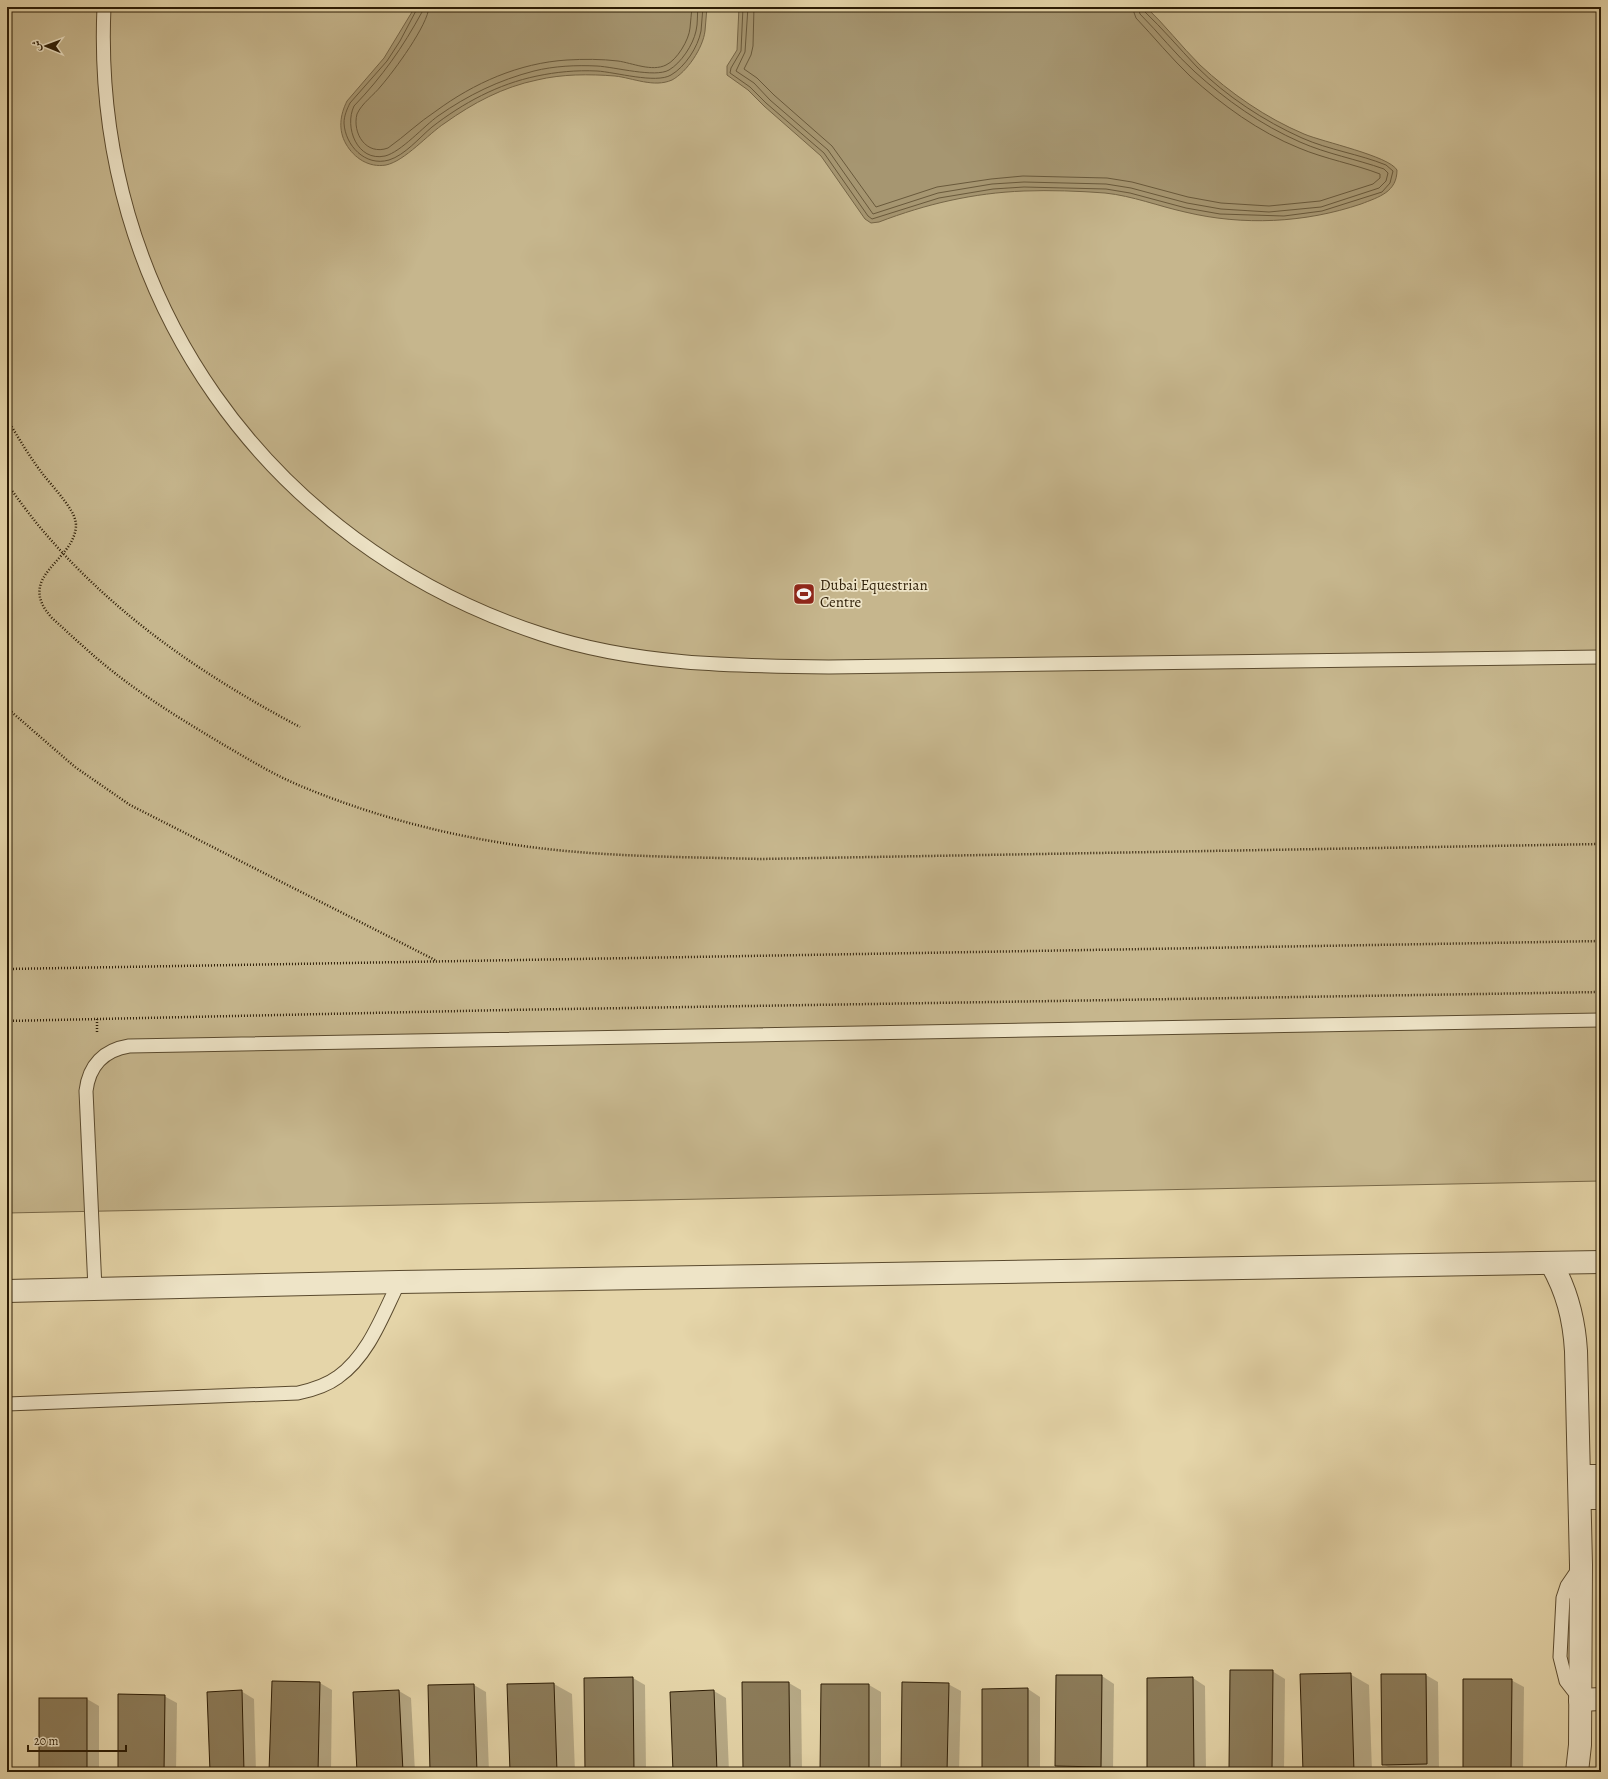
<svg xmlns="http://www.w3.org/2000/svg" width="1608" height="1779" viewBox="0 0 1608 1779" font-family="Alegreya,Amiri,serif">
  <style>
    .green { fill: #c6b68d; stroke: #796949 }
    .water { fill: #a69671; stroke: #756546 }
    .shadow { fill: #0003 }
    .lines { fill: none; stroke-linecap: round; stroke-linejoin: round }
    .shore { stroke: #69593b; stroke-width: 1 }
    .building { fill: #8c7c5a; stroke: #2c1c05 }
    .service-casing { stroke: #5a4a2e; stroke-width: 15 }
    .minor-casing { stroke: #5a4a2e; stroke-width: 24 }
    .tertiary-casing { stroke: #5a4a2e; stroke-width: 24 }
    .path { stroke: #2c1c05; stroke-width: 2.5; stroke-dasharray: 1 2; stroke-linecap: butt }
    .service { stroke: #eee4c7; stroke-width: 13 }
    .minor { stroke: #eee4c7; stroke-width: 22 }
    .tertiary { stroke: #eee4c7; stroke-width: 22 }
    .labels { text-anchor: middle; stroke-width: 3.5; stroke-linejoin: round; paint-order: stroke }
    .poi-label { font-size: 15px; fill: #2c1c05; stroke: #eee4c7; text-anchor: start }
  </style>
  <rect width="100%" height="100%" fill="#e5d5a9"/>
  <filter id="stains"><feTurbulence type="fractalNoise" baseFrequency=".005" numOctaves="4"/><feColorMatrix values="0 0 0 0 .2 0 0 0 0 .09 0 0 0 0 .02 0 0 0 .5 -.17"/></filter>
  <radialGradient id="worn" r=".72"><stop offset=".6" stop-color="#630" stop-opacity="0"/><stop offset="1" stop-color="#630" stop-opacity=".3"/></radialGradient>
  <polygon class="green" points="7,7 1601,7 1601,1181 7,1213"/>
  <g class="water">
    <path d="M415 7H707C706 15 706 23 705 31 703 48 687 72 672 80 654 88 633 78 615 76 589 74 562 74 537 80 503 87 473 103 445 123 428 134 405 161 386 165 369 168 354 158 346 144 338 130 340 115 347 101L384 58Z"/>
    <path d="M739 7H1146C1165 25 1181 46 1200 65 1230 93 1266 118 1304 134 1323 142 1389 156 1397 170 1397 192 1379 197 1361 204 1305 223 1243 226 1185 212 1158 206 1133 196 1105 193 1079 191 1050 190 1024 191 973 193 926 204 879 222L871 223 865 219 821 156 764 106 748 90 727 75V66L737 50Z"/>
  </g>
  <g class="shadow">
    <polygon points="1272,1671 1285,1679 1284,1772 1236,1772 1230,1768"/>
    <polygon points="1350,1674 1369,1685 1372,1772 1304,1772"/>
    <polygon points="1426,1675 1438,1682 1439,1771 1395,1771 1383,1764"/>
    <polygon points="1102,1676 1114,1684 1113,1772 1067,1772 1056,1766"/>
    <polygon points="633,1678 645,1685 646,1772 586,1772 585,1679"/>
    <polygon points="1193,1678 1205,1686 1206,1772 1148,1772 1148,1679"/>
    <polygon points="1511,1680 1524,1687 1523,1772 1464,1772"/>
    <polygon points="273,1682 320,1683 332,1690 331,1772 270,1772"/>
    <polygon points="789,1683 801,1690 802,1772 747,1772 744,1770"/>
    <polygon points="554,1684 572,1694 575,1772 511,1772"/>
    <polygon points="948,1684 961,1691 959,1772 903,1772"/>
    <polygon points="474,1685 486,1692 489,1772 431,1772"/>
    <polygon points="869,1685 881,1692 881,1772 821,1772"/>
    <polygon points="1028,1689 1040,1697 1040,1772 983,1772"/>
    <polygon points="241,1691 254,1699 256,1772 211,1772"/>
    <polygon points="399,1691 411,1698 415,1772 358,1772 354,1693"/>
    <polygon points="714,1691 726,1698 729,1772 674,1772"/>
    <polygon points="164,1696 177,1703 176,1772 119,1772"/>
    <polygon points="87,1699 99,1706 99,1772 40,1772"/>
  </g>
  <g class="lines">
    <g class="shore">
      <path d="M418 7 400 41 387 61 350 103C347 109 344 116 344 123 345 145 365 167 389 160 405 155 419 138 432 127 463 103 498 84 537 76 556 72 576 70 597 71 615 72 656 84 671 75 685 67 698 47 701 31 702 23 702 15 703 7"/>
      <path d="M423 7 422 12C403 47 382 77 354 106 344 127 357 162 385 156 401 152 424 126 438 116 468 95 499 80 534 71 554 66 576 65 597 66 615 67 655 78 669 70 681 63 693 45 696 31 698 23 697 15 698 7"/>
      <path d="M429 7C428 25 394 71 381 86 374 95 362 103 357 114 352 133 366 156 388 148 405 136 419 122 436 111 474 83 519 63 567 60 583 59 602 59 618 61 632 63 652 72 666 65 677 60 689 40 690 28 691 21 691 14 692 7"/>
      <path d="M743 7 741 51 731 68 730 73 750 87 766 103 824 153 868 216 872 219 939 198 993 189 1024 187 1106 189 1130 193 1186 208 1220 214 1284 216 1322 211 1382 192 1390 183 1393 171 1386 165C1359 154 1329 150 1302 138 1264 121 1226 96 1197 67 1179 48 1163 29 1144 11L1143 7"/>
      <path d="M748 7 745 52 736 71 754 83 770 100 828 150 873 214 938 193 992 184 1024 182 1106 184 1131 188 1187 203 1221 209 1269 212 1321 207 1379 188 1386 181 1388 173 1384 169C1356 159 1327 154 1300 142 1261 125 1226 100 1195 72 1175 54 1159 33 1140 14L1138 7"/>
      <path d="M754 7 753 46 751 55 744 69 757 78 774 95 832 146 876 207 937 187 991 179 1023 176 1107 178 1132 182 1188 197 1221 203 1269 206 1320 201 1373 184 1380 178V174C1354 164 1325 159 1299 148 1259 132 1222 105 1190 76 1171 58 1154 37 1136 18L1132 7"/>
    </g>
  </g>
  <g class="building">
    <polygon points="1230,1670 1273,1670 1272,1770 1229,1769"/>
    <polygon points="1351,1673 1354,1772 1303,1772 1300,1674"/>
    <polygon points="1381,1674 1426,1674 1427,1764 1382,1765"/>
    <polygon points="1056,1675 1102,1675 1101,1767 1055,1766"/>
    <polygon points="633,1677 634,1772 585,1772 584,1678"/>
    <polygon points="1193,1677 1194,1772 1147,1772 1147,1678"/>
    <polygon points="1463,1679 1512,1679 1511,1772 1463,1772"/>
    <polygon points="272,1681 320,1682 318,1772 269,1772"/>
    <polygon points="742,1682 789,1682 790,1770 743,1771"/>
    <polygon points="902,1682 949,1683 947,1772 901,1772"/>
    <polygon points="554,1683 557,1772 510,1772 507,1684"/>
    <polygon points="474,1684 477,1772 430,1772 428,1685"/>
    <polygon points="821,1684 869,1684 869,1772 820,1772"/>
    <polygon points="1028,1688 1028,1772 982,1772 982,1689"/>
    <polygon points="242,1690 244,1772 210,1772 207,1692"/>
    <polygon points="399,1690 403,1772 357,1772 353,1692"/>
    <polygon points="714,1690 717,1772 673,1772 670,1692"/>
    <polygon points="118,1694 165,1695 164,1772 118,1772"/>
    <rect x="39" y="1698" width="48" height="74"/>
  </g>
  <g class="lines">
    <g class="service-casing">
      <g id="service">
        <path d="M104 7C91 296 267 544 541 634 633 665 733 666 829 667L1601 657"/>
        <path d="M95 1289 86 1091C89 1065 104 1050 129 1046L1601 1020"/>
        <path d="M7 1404 298 1393C312 1390 326 1386 338 1377 369 1355 383 1314 399 1282"/>
        <polyline points="1580,1699 1566,1681 1560,1657 1563,1598 1567,1586 1580,1567"/>
      </g>
    </g>
    <g class="minor-casing">
      <g id="minor">
        <path d="M1551 1263C1567 1291 1574 1318 1576 1351L1581 1565 1580 1745 1577 1772"/>
        <polyline points="1579,1476 1601,1476"/>
        <polyline points="1580,1498 1601,1498"/>
        <polyline points="1580,1700 1601,1699"/>
      </g>
    </g>
    <g class="tertiary-casing">
      <polyline id="tertiary" points="7,1291 399,1282 1601,1262"/>
    </g>
    <g class="path">
      <path d="M7 419C18 437 29 456 42 473 52 486 65 499 73 514 75 518 76 522 76 526 74 562 14 576 52 618 73 637 94 657 116 674 148 699 184 721 219 742 248 759 277 777 308 789 384 820 466 840 547 849 618 857 689 857 760 859L1601 844"/>
      <path d="M7 484C19 500 31 517 44 532 116 616 202 675 300 727"/>
      <polyline points="7,708 75,767 130,805 435,960"/>
      <polyline points="7,969 1601,941"/>
      <polyline points="97,1019 97,1033"/>
      <polyline points="7,1021 506,1010 1601,992"/>
    </g>
    <use href="#service" class="service"/>
    <use href="#minor" class="minor"/>
    <use href="#tertiary" class="tertiary"/>
  </g>
  <defs>
    <g id="stadium-square" transform="scale(1.15)"><rect x="-9" y="-9" width="18" height="18" rx="4" fill="#8f2418" stroke="#eee4c7"/><path d="M0-5a6.5 5 0 1 0 0 10a6.5 5 0 1 0 0-10ZM-3.5-1.8h7v3.6h-7Z" fill="#fff"/></g>
  </defs>
  <g fill-rule="evenodd">
    <use href="#stadium-square" x="804" y="594"/>
  </g>
  <g class="labels">
    <g class="poi-label">
      <text x="820" y="590">Dubai Equestrian<tspan x="820" dy="17">Centre</tspan></text>
    </g>
  </g>
  <rect width="1608" height="1779" fill="none" stroke="#e5d5a9" stroke-width="24"/>
  <rect x="8" y="8" width="1592" height="1763" fill="none" stroke="#2c1c05" stroke-width="2"/>
  <rect x="12" y="12" width="1584" height="1755" fill="none" stroke="#2c1c05"/>
  <g transform="translate(46 46) rotate(271)" stroke="#eee4c7" stroke-width="3" paint-order="stroke">
  <path d="M0-3L7 15L0 10L-7 15Z" fill="#2c1c05"/>
  <text y="-6" font-size="11" font-weight="bold" text-anchor="middle" fill="#2c1c05">ش</text>
  </g>
  <path d="M28 1745v6h98v-6" fill="none" stroke="#2c1c05" stroke-width="2"/>
  <text x="34" y="1745" font-size="12" fill="#2c1c05" stroke="#eee4c7" stroke-width="3" paint-order="stroke">20 m</text>
  <rect width="100%" height="100%" filter="url(#stains)"/>
  <rect width="100%" height="100%" fill="url(#worn)"/>
</svg>
